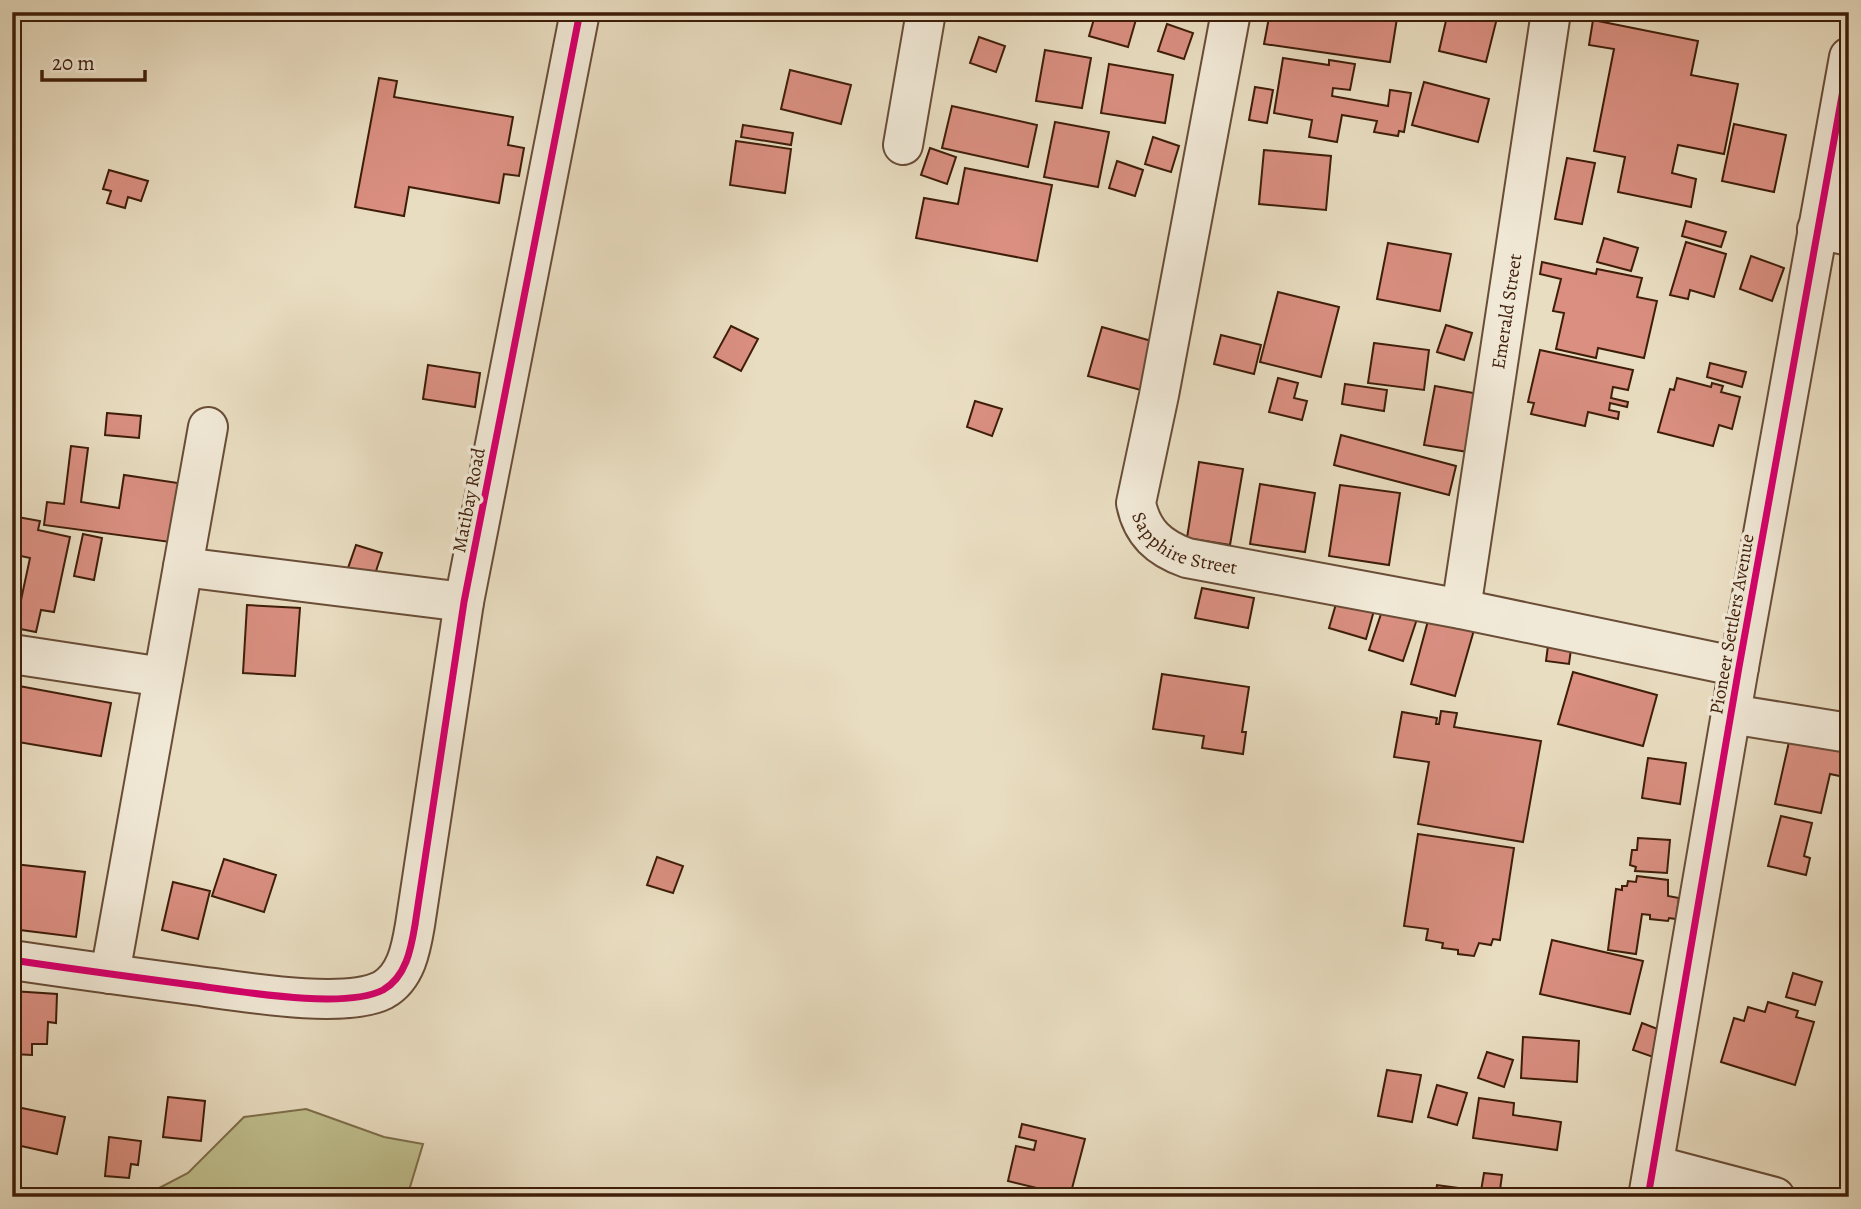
<svg xmlns="http://www.w3.org/2000/svg" width="1861" height="1209" viewBox="0 0 1861 1209" font-family="Alegreya,serif">
  <style>
    .green { fill: #bfbe8d; stroke: #7e6e4b; stroke-width: 2 }
    .building { fill: #da8f81; stroke: #3e1d09; stroke-width: 2 }
    .lines { fill: none; stroke-linecap: round; stroke-linejoin: round }
    .minor-casing { stroke: #694d37; stroke-width: 42 }
    .minor { stroke: #f1e9d7; stroke-width: 38 }
    .cycleway-casing { stroke: #f1e9d7; stroke-width: 11 }
    .cycleway { stroke: #d6006c; stroke-width: 7 }
    .labels { text-anchor: middle; stroke-width: 7; stroke-linejoin: round; paint-order: stroke }
    .street-label { font-size: 19px; fill: #3e1d09; stroke: #f1e9d7 }
  </style>
  <rect width="100%" height="100%" fill="#e9ddc1"/>
  <filter id="stains"><feTurbulence type="fractalNoise" baseFrequency=".00286" numOctaves="4"/><feColorMatrix values="0 0 0 0 .2 0 0 0 0 .09 0 0 0 0 .02 0 0 0 .5 -.17"/></filter>
  <radialGradient id="worn" r=".72"><stop offset=".6" stop-color="#630" stop-opacity="0"/><stop offset="1" stop-color="#630" stop-opacity=".3"/></radialGradient>
  <polygon class="green" points="306,1109 384,1137 423,1144 407,1197 142,1197 188,1173 244,1117"/>
  <g class="building">
    <polygon points="1096,12 1121,12 1137,16 1128,47 1089,36"/>
    <polygon points="1270,12 1297,12 1328,17 1329,12 1398,12 1390,62 1264,44"/>
    <polygon points="1448,12 1498,14 1486,62 1439,51"/>
    <polygon points="1593,20 1698,41 1691,75 1738,84 1724,154 1678,145 1672,173 1696,179 1691,207 1618,192 1625,157 1594,151 1614,49 1589,45"/>
    <polygon points="1167,24 1193,33 1184,59 1158,51"/>
    <polygon points="979,37 1005,46 996,72 970,63"/>
    <polygon points="1045,50 1091,58 1082,108 1036,101"/>
    <polygon points="1283,58 1329,65 1329,60 1355,64 1350,90 1333,88 1332,96 1388,106 1390,90 1411,93 1404,132 1399,131 1398,136 1374,132 1377,121 1342,115 1337,142 1309,137 1312,120 1274,113"/>
    <polygon points="1109,64 1173,75 1165,123 1101,113"/>
    <polygon points="790,70 851,85 841,124 781,109"/>
    <polygon points="379,78 397,81 394,97 513,117 508,145 524,148 519,176 504,174 499,203 409,187 404,216 355,207"/>
    <polygon points="1424,82 1489,99 1478,142 1412,125"/>
    <polygon points="1255,87 1273,90 1267,123 1249,120"/>
    <polygon points="952,106 1037,125 1028,167 942,148"/>
    <polygon points="1055,122 1109,132 1098,187 1044,177"/>
    <polygon points="1734,124 1786,135 1774,192 1722,181"/>
    <polygon points="743,125 793,133 791,145 741,137"/>
    <polygon points="1153,137 1179,146 1171,172 1145,164"/>
    <polygon points="736,141 791,149 785,193 730,185"/>
    <polygon points="930,148 956,157 947,184 921,175"/>
    <polygon points="1264,150 1331,156 1326,210 1259,204"/>
    <polygon points="1567,158 1595,163 1582,224 1555,219"/>
    <polygon points="1117,161 1143,170 1135,196 1109,188"/>
    <polygon points="965,168 1052,185 1037,261 916,238 924,198 958,204"/>
    <polygon points="109,170 148,181 141,201 128,197 125,208 107,203 111,191 103,189"/>
    <polygon points="1686,221 1726,232 1721,247 1682,236"/>
    <polygon points="1604,238 1638,248 1631,271 1597,262"/>
    <polygon points="1686,242 1726,254 1714,297 1690,290 1688,299 1670,295"/>
    <polygon points="1388,243 1451,254 1440,311 1377,299"/>
    <polygon points="1751,256 1784,268 1772,301 1740,289"/>
    <polygon points="1542,262 1596,274 1597,269 1642,278 1637,297 1657,301 1644,358 1598,348 1596,358 1556,349 1564,313 1553,311 1561,279 1540,274"/>
    <polygon points="1278,292 1339,307 1321,377 1260,362"/>
    <polygon points="1446,325 1472,333 1464,360 1437,352"/>
    <polygon points="731,326 758,339 741,371 714,357"/>
    <polygon points="1102,327 1155,342 1141,390 1088,376"/>
    <polygon points="1221,335 1261,345 1254,374 1214,364"/>
    <polygon points="1374,343 1429,350 1424,390 1368,383"/>
    <polygon points="1540,350 1633,370 1628,390 1613,387 1612,392 1611,398 1628,402 1627,407 1610,403 1609,410 1619,412 1618,419 1588,412 1585,426 1531,414 1534,403 1528,402"/>
    <polygon points="1710,363 1746,372 1742,387 1707,377"/>
    <polygon points="428,365 480,373 475,407 423,399"/>
    <polygon points="1278,378 1298,383 1294,398 1307,401 1302,420 1269,412"/>
    <polygon points="1677,378 1711,387 1712,383 1723,386 1721,392 1740,397 1732,429 1719,425 1713,446 1658,432 1670,389 1674,390"/>
    <polygon points="1345,384 1387,390 1384,411 1342,404"/>
    <polygon points="1435,386 1479,394 1468,452 1424,445"/>
    <polygon points="975,401 1002,409 992,436 967,427"/>
    <polygon points="107,413 141,416 139,438 105,435"/>
    <polygon points="1341,435 1456,466 1449,495 1334,465"/>
    <polygon points="71,446 88,448 81,502 119,508 124,475 178,483 170,542 44,525 47,502 64,504"/>
    <polygon points="1199,462 1243,469 1230,545 1187,538"/>
    <polygon points="1260,484 1315,493 1305,552 1250,544"/>
    <polygon points="1340,485 1400,493 1389,565 1329,556"/>
    <polygon points="12,516 40,521 38,530 70,537 54,612 41,610 36,632 15,628 30,558 12,554"/>
    <polygon points="83,534 102,538 94,580 74,576"/>
    <polygon points="356,545 382,553 373,580 347,571"/>
    <polygon points="1202,588 1254,598 1248,628 1195,618"/>
    <polygon points="1338,597 1375,607 1366,639 1329,628"/>
    <polygon points="247,605 300,608 295,676 243,673"/>
    <polygon points="1384,605 1418,616 1403,661 1369,650"/>
    <polygon points="1429,617 1474,630 1455,696 1411,684"/>
    <polygon points="1549,638 1572,642 1569,664 1546,661"/>
    <polygon points="1573,672 1657,695 1643,746 1558,724"/>
    <polygon points="1162,674 1249,687 1242,732 1246,732 1243,754 1202,748 1204,736 1153,729"/>
    <polygon points="19,686 111,703 101,756 12,741 12,721"/>
    <polygon points="1441,711 1457,713 1454,727 1541,741 1523,842 1418,824 1429,762 1394,757 1402,712 1437,718 1436,724 1439,724"/>
    <polygon points="1791,733 1849,746 1844,777 1830,774 1821,813 1775,804"/>
    <polygon points="1648,758 1686,763 1680,804 1642,798"/>
    <polygon points="1781,816 1812,823 1804,856 1810,858 1806,875 1768,866"/>
    <polygon points="1418,834 1514,848 1500,940 1493,939 1491,945 1479,943 1474,956 1458,954 1458,950 1442,948 1443,943 1426,940 1428,929 1404,926"/>
    <polygon points="1638,838 1670,840 1667,873 1635,871 1636,867 1630,865 1632,850 1637,850"/>
    <polygon points="657,857 683,866 673,893 647,885"/>
    <polygon points="224,859 276,875 264,912 212,896"/>
    <polygon points="14,864 85,872 76,937 12,929"/>
    <polygon points="1637,876 1668,880 1668,896 1679,898 1676,919 1669,918 1668,921 1650,919 1650,915 1642,914 1636,954 1608,950 1616,889 1622,890 1622,886 1627,886 1628,881 1636,882"/>
    <polygon points="173,882 210,891 198,939 162,930"/>
    <polygon points="1552,940 1643,961 1630,1014 1540,994"/>
    <polygon points="1793,973 1822,982 1815,1005 1786,997"/>
    <polygon points="12,991 57,994 56,1023 48,1022 47,1044 32,1044 32,1055 12,1054"/>
    <polygon points="1768,1002 1798,1011 1796,1017 1814,1022 1795,1085 1721,1062 1734,1018 1744,1021 1748,1007 1765,1012"/>
    <polygon points="1642,1023 1668,1033 1659,1059 1633,1050"/>
    <polygon points="1523,1037 1579,1041 1577,1082 1521,1078"/>
    <polygon points="1487,1052 1513,1060 1504,1087 1478,1078"/>
    <polygon points="1387,1070 1421,1075 1412,1122 1378,1116"/>
    <polygon points="1437,1085 1467,1093 1457,1125 1428,1117"/>
    <polygon points="168,1097 205,1101 201,1141 163,1137"/>
    <polygon points="1479,1098 1514,1103 1513,1115 1561,1122 1557,1150 1473,1138"/>
    <polygon points="17,1107 65,1117 57,1154 12,1144 12,1127"/>
    <polygon points="1022,1124 1085,1139 1070,1196 1008,1181 1016,1146 1034,1150 1036,1141 1019,1137"/>
    <polygon points="109,1137 141,1141 138,1165 131,1164 129,1178 105,1176"/>
    <polygon points="1484,1173 1502,1175 1500,1190 1524,1193 1523,1197 1435,1197 1437,1185 1481,1191"/>
  </g>
  <g class="lines">
    <g class="minor-casing">
      <g id="minor">
        <path id="s1" d="M1231 12 1159 395 1136 503C1142 533 1159 548 1187 558L1461 609 1739 667"/>
        <polyline points="903,145 926,12"/>
        <polyline points="1817,229 1849,236"/>
        <polyline points="183,567 464,602"/>
        <path id="s2" d="M1461 609 1551 12"/>
        <polyline points="12,654 163,677"/>
        <polyline points="1731,714 1849,733"/>
        <path d="M12 960C72 969 132 977 192 985 238 991 344 1010 383 990 406 977 411 949 415 925L464 602 580 12"/>
        <polyline points="110,974 208,427"/>
        <polyline points="1654,1165 1775,1197"/>
        <polyline points="1648,1197 1739,667 1849,57"/>
      </g>
    </g>
    <use href="#minor" class="minor"/>
    <g class="cycleway-casing">
      <g id="cycleway">
        <path d="M12 960C72 969 132 977 192 985 238 991 344 1010 383 990 406 977 411 949 415 925L464 602 580 12"/>
        <polyline points="1648,1197 1739,667 1849,57"/>
      </g>
    </g>
    <use href="#cycleway" class="cycleway"/>
  </g>
  <g class="labels">
    <g class="street-label">
      <text dy="7" stroke="none"><textPath href="#s2" startOffset="301">Emerald Street</textPath></text>
      <text transform="translate(468 500) rotate(-79)" y="7">Matibay Road</text>
      <text dy="7" stroke="none"><textPath href="#s1" startOffset="570">Sapphire Street</textPath></text>
      <text transform="translate(1731 624) rotate(-80)" y="7">Pioneer Settlers Avenue</text>
    </g>
  </g>
  <rect width="1861" height="1209" fill="none" stroke="#e9ddc1" stroke-width="42"/>
  <rect x="14" y="14" width="1833" height="1181" fill="none" stroke="#3e1d09" stroke-width="3.5"/>
  <rect x="21" y="21" width="1819" height="1167" fill="none" stroke="#3e1d09" stroke-width="2"/>
  <path d="M42 70v10h103v-10" fill="none" stroke="#3e1d09" stroke-width="3.5"/>
  <text x="52" y="70" font-size="21" fill="#3e1d09" stroke="#f1e9d7" stroke-width="5" paint-order="stroke">20 m</text>
  <rect width="100%" height="100%" filter="url(#stains)"/>
  <rect width="100%" height="100%" fill="url(#worn)"/>
</svg>
